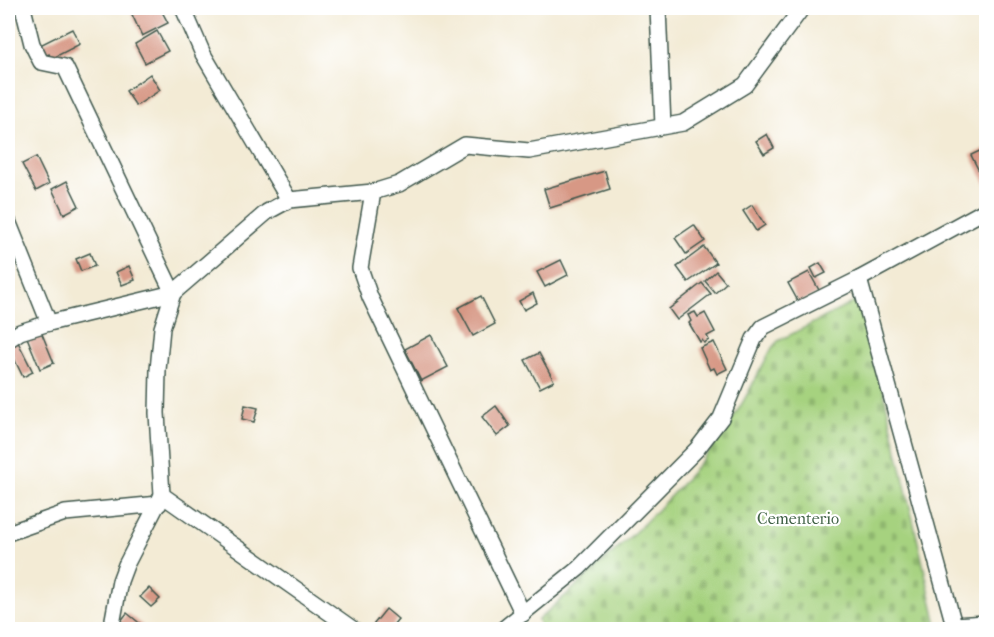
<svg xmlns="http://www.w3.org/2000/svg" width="994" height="637" viewBox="0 0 994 637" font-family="'IM FELL French Canon',serif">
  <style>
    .cemetery { fill: url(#cemetery-stones); stroke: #62885a; stroke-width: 1.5 }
    .building { fill: #d79885 }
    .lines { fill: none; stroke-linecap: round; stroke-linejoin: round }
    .minor-casing { stroke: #3f574c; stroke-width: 18 }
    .minor { stroke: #fff; stroke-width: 15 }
    .labels { text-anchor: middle; stroke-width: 4.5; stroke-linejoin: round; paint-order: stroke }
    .park-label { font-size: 16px; fill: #416247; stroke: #fff }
  </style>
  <defs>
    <pattern id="cemetery-stones" width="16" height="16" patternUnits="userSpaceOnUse" patternTransform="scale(1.5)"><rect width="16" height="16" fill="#a6d27f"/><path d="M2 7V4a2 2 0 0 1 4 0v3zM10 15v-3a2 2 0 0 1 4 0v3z" fill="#8eb56e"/></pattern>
  </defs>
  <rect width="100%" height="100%" fill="#fff"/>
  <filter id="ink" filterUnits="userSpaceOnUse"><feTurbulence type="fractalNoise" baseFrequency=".0167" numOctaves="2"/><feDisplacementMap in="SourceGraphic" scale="12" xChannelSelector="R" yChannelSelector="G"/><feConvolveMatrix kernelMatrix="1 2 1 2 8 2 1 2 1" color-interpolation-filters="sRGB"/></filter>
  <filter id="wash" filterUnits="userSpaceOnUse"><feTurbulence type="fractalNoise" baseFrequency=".008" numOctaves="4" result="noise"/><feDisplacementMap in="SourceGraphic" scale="24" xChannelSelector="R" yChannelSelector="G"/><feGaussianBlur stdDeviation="1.35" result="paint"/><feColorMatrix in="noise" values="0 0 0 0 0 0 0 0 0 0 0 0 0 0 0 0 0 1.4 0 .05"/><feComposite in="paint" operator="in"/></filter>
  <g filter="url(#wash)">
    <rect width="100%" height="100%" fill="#f3ebd5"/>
    <path class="cemetery" d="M862 298 938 629 542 630 538 620C606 559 677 500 729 424 746 400 758 373 772 348L778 341Z"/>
    <g id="blocks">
      <g class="building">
        <polygon points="129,8 160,8 168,23 142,36"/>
        <polygon points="72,29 80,44 51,59 49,54 41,58 36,47"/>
        <polygon points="157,31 168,51 145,63 135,44"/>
        <polygon points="150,74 160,90 136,106 126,91"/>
        <polygon points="767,134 774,148 764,154 756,141"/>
        <polygon points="986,148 986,185 971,155"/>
        <polygon points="36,157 49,184 36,191 22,164"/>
        <polygon points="605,171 610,189 550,208 544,189"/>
        <polygon points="67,181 79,206 64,214 52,189"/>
        <polygon points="752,205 765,225 756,231 743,211"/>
        <polygon points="694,225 705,241 686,254 675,238"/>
        <polygon points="704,247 716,263 688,282 677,267"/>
        <polygon points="90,253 95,266 81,271 76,259"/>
        <polygon points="561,260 568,275 545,287 537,272"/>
        <polygon points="820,263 826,273 816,278 811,268"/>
        <polygon points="129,266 135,280 122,285 116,272"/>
        <polygon points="716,271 726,283 715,293 705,281"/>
        <polygon points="809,272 820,292 799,303 788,283"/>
        <polygon points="702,283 711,294 677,320 669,309"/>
        <polygon points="533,293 537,303 524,310 519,301"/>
        <polygon points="481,296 495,324 473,336 458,308"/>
        <polygon points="695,312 698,317 705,313 715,332 707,336 709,340 704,343 702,340 700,342 689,323 691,321 688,315"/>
        <polygon points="40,329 54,363 40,369 26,335"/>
        <polygon points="431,335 448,367 421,381 405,349"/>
        <polygon points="16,338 33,372 23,377 8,346"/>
        <polygon points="714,342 727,369 717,374 714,368 710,370 700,348"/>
        <polygon points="539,353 554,381 540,388 525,360"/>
        <polygon points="245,405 258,408 254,422 242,419"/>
        <polygon points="496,406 510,426 497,436 482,417"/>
        <polygon points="149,588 160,599 151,607 140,597"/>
        <polygon points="386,609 398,619 389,630 369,630"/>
        <polygon points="127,613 148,630 121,630 117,626"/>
      </g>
    </g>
  </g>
  <g filter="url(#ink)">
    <use href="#blocks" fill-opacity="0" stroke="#3f574c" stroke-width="1.5"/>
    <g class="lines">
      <g class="minor-casing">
        <g id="minor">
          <polyline points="23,8 32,44 41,62 65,67 173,293 162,328 158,370 157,413 162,495 126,565 120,581 111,630"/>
          <polyline points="183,8 203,54 289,200"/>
          <polyline points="658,8 663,126"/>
          <polyline points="373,192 360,268 370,297 523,614"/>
          <polyline points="8,221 49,323"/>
          <polyline points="859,279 954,625 986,623"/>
          <polyline points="8,340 20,332 49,323 173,293 267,212 289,200 373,192 399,184 465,145 529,151 683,123 745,85 802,8"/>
          <polyline points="162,495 354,630"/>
          <polyline points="8,533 65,513 159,504"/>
          <polyline points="502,630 579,568 697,449 721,418 754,339 763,327 859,279 986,210"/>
        </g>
      </g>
      <use href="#minor" class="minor"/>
    </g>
  </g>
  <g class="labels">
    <g class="park-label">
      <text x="798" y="524">Cementerio</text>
    </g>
  </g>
  <rect width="994" height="637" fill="none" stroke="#fff" stroke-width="30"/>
</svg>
